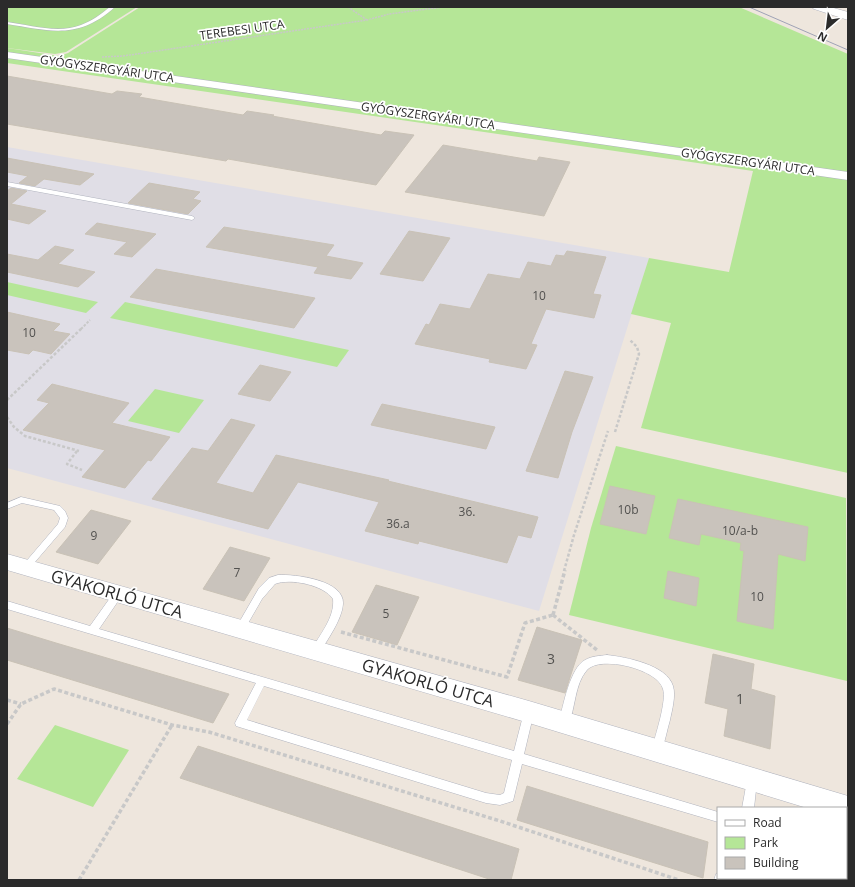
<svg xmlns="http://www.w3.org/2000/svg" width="855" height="887" viewBox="0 0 855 887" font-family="'Open Sans',sans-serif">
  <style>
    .industrial { fill: #e0dee6 }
    .green { fill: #b5e697 }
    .building { fill: #c9c3bc; stroke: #c9c2b6 }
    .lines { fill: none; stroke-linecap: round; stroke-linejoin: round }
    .service-casing { stroke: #b1b4bf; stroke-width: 1 }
    .tertiary-casing { stroke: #b1b4bf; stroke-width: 1 }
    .secondary-casing { stroke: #b1b4bf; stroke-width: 1 }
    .path-far3 { stroke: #c8c8c8; stroke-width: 1.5; stroke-dasharray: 2 1; stroke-linecap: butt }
    .path-far2 { stroke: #c8c8c8; stroke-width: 2; stroke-dasharray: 2.5 1.5; stroke-linecap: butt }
    .path-far1 { stroke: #c8c8c8; stroke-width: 2.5; stroke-dasharray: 3 2; stroke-linecap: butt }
    .path { stroke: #c8c8c8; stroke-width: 3.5; stroke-dasharray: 4 2.5; stroke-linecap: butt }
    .service { fill: #fff; fill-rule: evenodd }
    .tertiary { fill: #fff; fill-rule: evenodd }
    .secondary { fill: #fff; fill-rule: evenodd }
    .tram { stroke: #9fa3b6; stroke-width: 1 }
    .labels { text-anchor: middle; stroke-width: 3.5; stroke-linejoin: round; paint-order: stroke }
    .far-street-label { font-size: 12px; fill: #2b2b2b; stroke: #fff }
    .number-label { font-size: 12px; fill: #52514f }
    .near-number-label { font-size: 14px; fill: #52514f }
    .near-street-label { font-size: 17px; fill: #2b2b2b; stroke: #fff }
  </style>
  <rect width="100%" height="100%" fill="#eee6dd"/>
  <polygon class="industrial" points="7,147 649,258 539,611 7,468"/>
  <g class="green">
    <polygon points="7,7 137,7 66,52 55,54 7,48"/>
    <polygon points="140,7 739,7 848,54 848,473 641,428 671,323 631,314 649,258 729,272 753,171 7,63 7,48 59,56 68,53"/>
    <polygon points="7,282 98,302 86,313 7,295"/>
    <polygon points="125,302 349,350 337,367 110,318"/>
    <polygon points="155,389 204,400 179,433 128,421"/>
    <polygon points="616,446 846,498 847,681 569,615 591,528"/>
    <polygon points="55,725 129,750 93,807 17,779"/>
  </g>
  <g class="building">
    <polygon points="7,76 112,94 117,91 142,94 139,97 243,115 247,111 274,115 272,116 381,135 385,131 414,135 376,185 228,159 226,161 7,124"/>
    <polygon points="443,145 537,161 539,157 570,162 544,216 405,192"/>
    <polygon points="7,158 94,174 80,185 44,179 35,186 19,183 28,176 7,172"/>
    <polygon points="149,183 200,192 193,199 201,201 188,214 128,203"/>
    <polygon points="11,188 27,191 11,204 46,211 29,224 7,219 7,191"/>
    <polygon points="97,223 156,234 132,257 114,254 127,242 85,234"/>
    <polygon points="224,227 334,245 326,256 363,263 351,279 314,273 318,267 206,247"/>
    <polygon points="409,231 450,238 423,281 380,274"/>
    <polygon points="55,246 74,250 58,264 95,272 78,287 7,272 7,254 38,260"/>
    <polygon points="567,251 606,257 593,294 601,295 594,318 546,309 531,344 537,345 526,369 489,362 490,359 415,344 426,324 429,325 440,304 470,309 488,274 520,279 528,262 551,266 556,255 564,256"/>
    <polygon points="156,269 315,298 294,328 130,297"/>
    <polygon points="7,312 60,324 53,331 70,334 51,354 33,350 29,354 7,350"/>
    <polygon points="260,365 291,372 270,401 238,394"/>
    <polygon points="565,371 593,377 572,432 558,478 526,471"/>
    <polygon points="52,384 129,403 112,423 170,437 151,461 148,460 125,488 82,477 105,450 23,430 49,403 37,400"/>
    <polygon points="382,404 495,427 486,449 371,425"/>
    <polygon points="231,419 255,425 216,483 253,493 276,455 389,480 388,481 538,517 531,538 518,535 507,563 419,541 418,544 365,531 379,502 298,482 268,529 152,499 192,448 208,451"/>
    <polygon points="610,486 655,496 646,534 600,524"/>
    <polygon points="678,499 808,527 805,561 778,554 773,629 737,621 744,551 740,550 741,543 701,534 699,545 669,538"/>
    <polygon points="91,510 131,521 98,564 56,552"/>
    <polygon points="230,547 270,558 244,601 203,589"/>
    <polygon points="668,571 699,578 696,606 664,598"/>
    <polygon points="376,585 419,597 397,645 352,632"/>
    <polygon points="537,627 582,640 565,693 518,680"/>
    <polygon points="7,628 56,643 229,694 213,723 7,660"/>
    <polygon points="713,654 754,664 751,689 775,696 770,749 724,736 728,709 705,703"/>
    <polygon points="198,746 519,849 511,880 492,880 180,778"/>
    <polygon points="527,786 708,842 703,878 517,820"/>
  </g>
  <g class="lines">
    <g class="service-casing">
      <g id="service">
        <path d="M110 7H115C78 40 51 31 7 24V22C30 25 58 34 81 25 92 21 101 14 110 7Z"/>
        <polygon points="7,182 192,216 195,218 192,220 7,186"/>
        <polygon points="21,497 60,506 65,511 68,518 65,527 29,569 26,570 23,569 21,567 23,565 58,524 60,518 54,510 22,503 7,509 7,503"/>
        <path d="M278 575C295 574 345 580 343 604 342 620 327 640 319 654L316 655 313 654 311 651C319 635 335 618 333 599 324 585 290 578 275 584L262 599 243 632 240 633 237 632 235 629 237 626 259 588 269 578Z"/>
        <path d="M118 590 121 591 123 594 99 629 514 751 524 712 525 709 529 708 533 709 534 712 524 754 718 812V822L522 764 513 801 500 805 486 803 236 726 235 723 256 683 7 609V601L90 626 115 591ZM264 686 512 760 504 793 500 795 486 793 247 720Z"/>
        <path d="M607 655C626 657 667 665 673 686 676 696 672 710 670 720 667 730 665 742 661 752L657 754 653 752 652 749C655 736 667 701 663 689 658 669 600 655 587 670 574 685 576 708 568 725L564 727 560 725 559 722C563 706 570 668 585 660 592 656 599 656 607 655Z"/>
        <polygon points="752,776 756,777 757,781 754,808 742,808 747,781 748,777"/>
        <polygon points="718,873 718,878 726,878 726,880 714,880 716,874"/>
      </g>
    </g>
    <g class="tertiary-casing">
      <g id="tertiary">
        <polygon points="7,52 848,172 848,180 7,58"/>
        <polygon points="7,554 529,701 848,796 848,820 846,820 846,808 807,808 529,723 7,570"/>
      </g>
    </g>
    <g class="secondary-casing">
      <polygon id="secondary" points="812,7 830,7 848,12 848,20 814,9"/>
    </g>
    <g class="path-far3">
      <polyline points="348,7 367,20"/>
      <polyline points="102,57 123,56 367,20 389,14 443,7"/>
    </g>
    <polyline class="path-far2" points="81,329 90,320"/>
    <g class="path-far1">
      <polyline points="7,400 82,328"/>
      <polyline points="7,417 14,427 25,436 79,451"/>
      <polyline points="615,432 639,354 637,347 630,340"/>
      <polyline points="77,451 67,464 82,470"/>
      <polyline points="564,571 574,535 608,431"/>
    </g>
    <g class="path">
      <polyline points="553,615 565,570"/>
      <polyline points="553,615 597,650"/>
      <polyline points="341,632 507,677 525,623 553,615"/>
      <polyline points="7,700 21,704"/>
      <polyline points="7,724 21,704 54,689 172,725 209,732 500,821 679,880"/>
      <polyline points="79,880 172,725"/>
    </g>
    <use href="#service" class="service"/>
    <use href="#tertiary" class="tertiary"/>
    <use href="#secondary" class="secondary"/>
    <polyline class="tram" points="749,7 848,50"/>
  </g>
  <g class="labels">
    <g class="far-street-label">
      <text transform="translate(242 30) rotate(-8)" y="4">TEREBESI UTCA</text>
      <text transform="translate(107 69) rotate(8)" y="4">GYÓGYSZERGYÁRI UTCA</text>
      <text transform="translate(428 116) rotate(8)" y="4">GYÓGYSZERGYÁRI UTCA</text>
      <text transform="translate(748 162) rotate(8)" y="4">GYÓGYSZERGYÁRI UTCA</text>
    </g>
    <g class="number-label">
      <text x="539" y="300">10</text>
      <text x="29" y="337">10</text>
      <text x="628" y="514">10b</text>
      <text x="467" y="516">36.</text>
      <text x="398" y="528">36.a</text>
      <text x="740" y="535">10/a-b</text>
      <text x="94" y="540">9</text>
      <text x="237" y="577">7</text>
      <text x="757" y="601">10</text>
      <text x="386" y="618">5</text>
    </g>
    <g class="near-number-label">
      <text x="551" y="664">3</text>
      <text x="740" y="704">1</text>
    </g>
    <g class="near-street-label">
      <text transform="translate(117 594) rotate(16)" y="6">GYAKORLÓ UTCA</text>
      <text transform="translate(428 683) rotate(16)" y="6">GYAKORLÓ UTCA</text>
    </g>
  </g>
  <rect width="855" height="887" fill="none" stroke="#2b2b2b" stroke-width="16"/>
  <rect x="717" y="807" width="130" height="72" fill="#ffffff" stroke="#aaaaaa"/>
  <rect x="725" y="820" width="20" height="6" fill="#ffffff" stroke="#aaaaaa"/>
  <text x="753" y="827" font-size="12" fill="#2b2b2b">Road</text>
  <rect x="725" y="837" width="20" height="12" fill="#b5e697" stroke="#aaaaaa"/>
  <text x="753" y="847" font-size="12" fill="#2b2b2b">Park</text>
  <rect x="725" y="857" width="20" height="12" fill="#c9c3bc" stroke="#aaaaaa"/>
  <text x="753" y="867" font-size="12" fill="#2b2b2b">Building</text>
  <g transform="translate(827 28) rotate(208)" stroke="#ffffff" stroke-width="3" paint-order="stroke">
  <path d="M0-3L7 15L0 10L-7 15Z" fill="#2b2b2b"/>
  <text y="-6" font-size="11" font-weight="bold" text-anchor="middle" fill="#2b2b2b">N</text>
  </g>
</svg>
